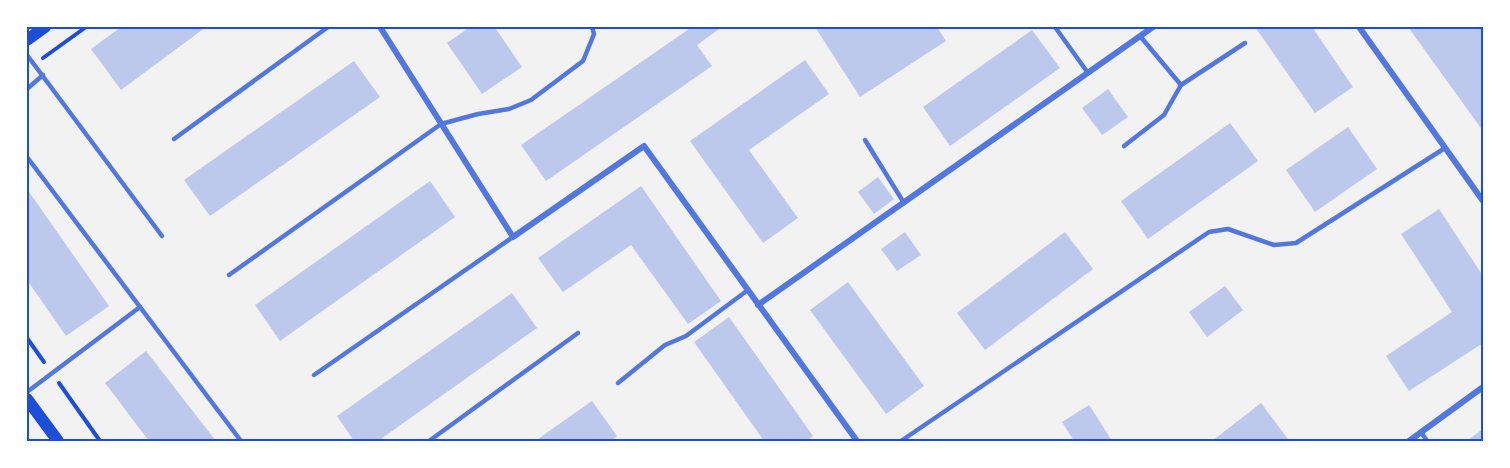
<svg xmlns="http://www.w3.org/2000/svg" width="1510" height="468" viewBox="0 0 1510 468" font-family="Rubik,sans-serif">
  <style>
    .building { fill: #bdc9ec }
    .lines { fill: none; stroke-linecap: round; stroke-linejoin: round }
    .path { stroke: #1d4ed8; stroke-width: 4 }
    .service { stroke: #5277de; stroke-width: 4.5 }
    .minor { stroke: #5277de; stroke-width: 6 }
    .secondary { stroke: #1d4ed8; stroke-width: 12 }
    .neatline { fill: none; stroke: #1d4ed8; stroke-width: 2 }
  </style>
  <rect width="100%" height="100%" fill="#f2f2f2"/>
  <g class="building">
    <polygon points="121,27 206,27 121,90 91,49"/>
    <polygon points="470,27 499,27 496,29 522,67 482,94 447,43"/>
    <polygon points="687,27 722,27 697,45 712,66 546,181 521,145 689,29"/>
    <polygon points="815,27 937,27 946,41 860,97"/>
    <polygon points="1255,27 1312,27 1353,87 1315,113"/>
    <polygon points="1408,27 1483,27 1483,131"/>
    <polygon points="1032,30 1060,68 950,146 923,107"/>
    <polygon points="805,60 829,94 749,150 798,218 763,243 690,141"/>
    <polygon points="354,61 380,97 210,216 184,180"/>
    <polygon points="1108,89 1128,117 1102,135 1082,108"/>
    <polygon points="1230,123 1258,161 1148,239 1121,201"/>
    <polygon points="1348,127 1377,169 1315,212 1286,170"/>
    <polygon points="878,177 894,199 874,214 858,192"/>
    <polygon points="430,181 455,217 280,341 255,305"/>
    <polygon points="641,186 721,301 688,324 631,245 563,292 538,258"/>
    <polygon points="27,189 109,306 66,336 27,280"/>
    <polygon points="1439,209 1483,276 1483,343 1409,391 1386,356 1452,312 1401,234"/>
    <polygon points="905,232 921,255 897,271 881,249"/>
    <polygon points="1065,232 1093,269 985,350 957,313"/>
    <polygon points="848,282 924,386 886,414 810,310"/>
    <polygon points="1225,286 1243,310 1207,337 1189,312"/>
    <polygon points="512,293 537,328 378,441 354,441 337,416"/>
    <polygon points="729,317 813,436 807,441 764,441 694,342"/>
    <polygon points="146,351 216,441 149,441 105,383"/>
    <polygon points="592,401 617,436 611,441 535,441"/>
    <polygon points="1261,403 1288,439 1285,441 1212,441"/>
    <polygon points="1089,405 1111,439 1107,441 1074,441 1062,422"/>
    <polygon points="1483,429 1483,441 1466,441"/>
  </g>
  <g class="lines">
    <g class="path">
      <polyline points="43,58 86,27"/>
      <polyline points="27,338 44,362"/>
      <polyline points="59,383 100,441"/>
    </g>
    <g class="service">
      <polyline points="1055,27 1088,73"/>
      <polyline points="1140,36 1181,85 1245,43"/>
      <polyline points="27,55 162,236"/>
      <polyline points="27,89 43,75"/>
      <polyline points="174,139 328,27"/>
      <polyline points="865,140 904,203"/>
      <polyline points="1124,146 1164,115 1181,85"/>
      <polyline points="27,157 241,441"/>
      <polyline points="229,275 441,124 478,114 509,109 531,100 583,61 594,34 592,27"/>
      <polyline points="314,375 513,237"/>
      <polyline points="618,383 665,345 686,336 748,290"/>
      <polyline points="27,392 140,307"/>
      <polyline points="1421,432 1427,441"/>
      <polyline points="429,441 578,333"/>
      <polyline points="901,441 1209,232 1228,229 1274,245 1296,243 1445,148"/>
    </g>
    <g class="minor">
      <polyline points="380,27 513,237 644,146 857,441"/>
      <polyline points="1359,27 1483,201"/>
      <polyline points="758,305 1153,27"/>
      <polyline points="1409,441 1483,387"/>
    </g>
    <g class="secondary">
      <polyline points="27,40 45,27"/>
      <polyline points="27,399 58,441"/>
    </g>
  </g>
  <rect width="1510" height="468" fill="none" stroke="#ffffff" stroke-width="57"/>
  <rect x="28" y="28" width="1454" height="412" class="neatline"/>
</svg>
